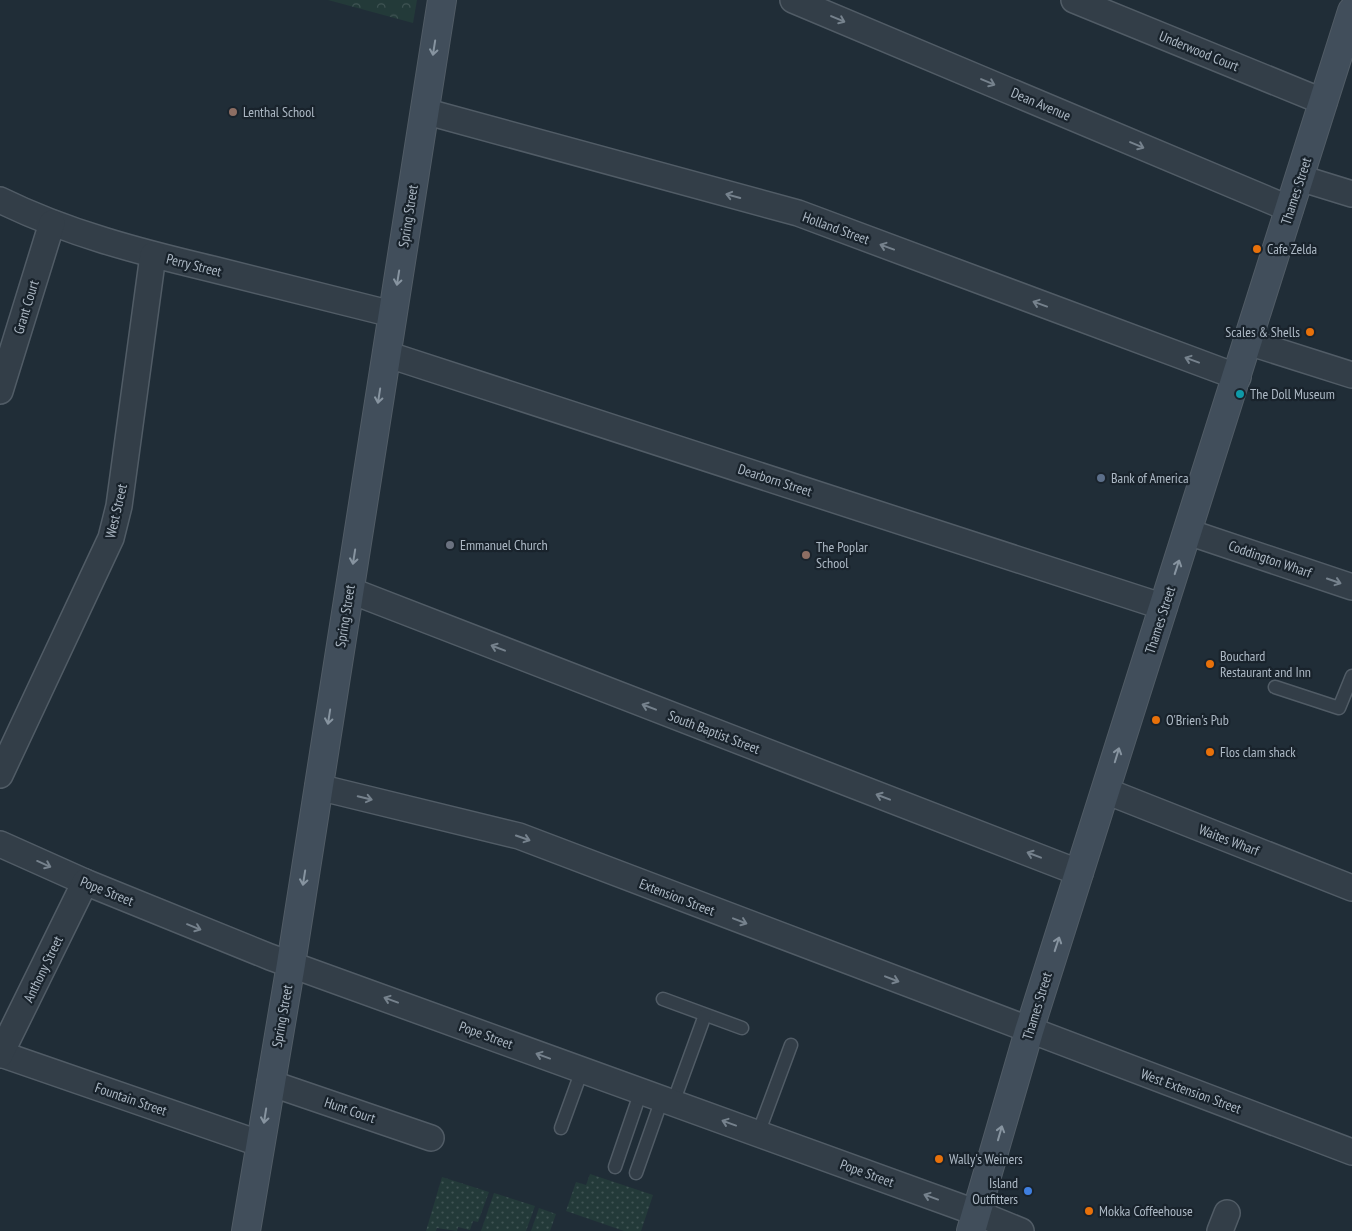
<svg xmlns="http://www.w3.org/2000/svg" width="1352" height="1231" viewBox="0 0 1352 1231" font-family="'PT Sans Narrow',sans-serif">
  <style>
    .grass { fill: url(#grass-dots) }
    .park { fill: url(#park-crowns) }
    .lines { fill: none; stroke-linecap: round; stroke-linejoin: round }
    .lane-casing { stroke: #515c66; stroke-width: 15 }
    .street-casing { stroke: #515c66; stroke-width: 28 }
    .secondary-casing { stroke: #515c66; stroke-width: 30 }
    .lane { stroke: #333e48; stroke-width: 12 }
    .street { stroke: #333e48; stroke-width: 25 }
    .secondary { stroke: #414e5b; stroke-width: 28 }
    .oneway { stroke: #76828d }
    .oneway2 { stroke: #8794a0 }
    .education-dot { fill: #8d6e63; stroke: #19232c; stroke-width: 2 }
    .food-dot { fill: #e8710a; stroke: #19232c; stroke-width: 2 }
    .culture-dot { fill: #0f9aa8; stroke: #19232c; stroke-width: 2 }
    .service-dot { fill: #5c6f8a; stroke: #19232c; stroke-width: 2 }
    .worship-dot { fill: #6b7280; stroke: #19232c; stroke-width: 2 }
    .shop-dot { fill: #3f7fe0; stroke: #19232c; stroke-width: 2 }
    .labels { text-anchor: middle; stroke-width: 4.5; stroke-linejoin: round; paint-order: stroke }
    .street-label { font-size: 14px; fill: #adb9c5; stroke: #19232c }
    .poi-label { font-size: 14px; fill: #adb9c5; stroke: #19232c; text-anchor: start }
  </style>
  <defs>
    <pattern id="grass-dots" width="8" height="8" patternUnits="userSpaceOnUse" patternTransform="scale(1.25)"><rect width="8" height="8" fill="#233a39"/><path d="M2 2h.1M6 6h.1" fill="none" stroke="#405454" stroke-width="1.8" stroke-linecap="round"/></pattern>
    <pattern id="park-crowns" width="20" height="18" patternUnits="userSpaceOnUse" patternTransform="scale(1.25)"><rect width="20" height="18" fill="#233a39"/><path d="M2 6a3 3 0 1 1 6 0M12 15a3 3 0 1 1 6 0" fill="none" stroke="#405454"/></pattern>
  </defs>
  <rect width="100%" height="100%" fill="#202d37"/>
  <g class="grass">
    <polygon points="590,1174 653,1195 641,1231 624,1231 566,1211 576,1182 586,1185"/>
    <polygon points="442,1177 489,1192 478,1222 473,1221 470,1230 458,1227 457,1231 437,1228 436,1231 426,1231"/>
    <polygon points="494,1193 535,1206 526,1231 481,1231"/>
    <polygon points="539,1208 556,1214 550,1231 531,1231"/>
  </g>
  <polygon class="park" points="328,0 417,0 413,23"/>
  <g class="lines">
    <g class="lane-casing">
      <g id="lane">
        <polyline points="1275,687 1339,708 1352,676"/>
        <polyline points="663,999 742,1028"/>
        <polyline points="673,1103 705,1015"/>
        <polyline points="561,1128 582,1070"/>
        <polyline points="758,1134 791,1045"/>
        <polyline points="615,1167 641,1091"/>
        <polyline points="636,1173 662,1099"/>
      </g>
    </g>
    <g class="street-casing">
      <g id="street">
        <polyline points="793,0 1290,209"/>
        <polyline points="1074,0 1324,102"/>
        <polyline points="424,111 798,213 1238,377"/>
        <polyline points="1300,178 1352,194"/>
        <path d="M0 200C67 233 140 252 212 269 272 284 332 299 392 314"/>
        <polyline points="1248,342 1352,375"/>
        <polyline points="386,354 1164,607"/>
        <polyline points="0,391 52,223"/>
        <polyline points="1188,532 1352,587"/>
        <polyline points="349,590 1080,873"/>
        <polyline points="0,775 111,538 119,506 153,255"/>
        <polyline points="318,787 519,836 1352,1152"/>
        <polyline points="1106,791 1352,888"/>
        <polyline points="0,844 85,882 270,957 977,1213 1021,1231"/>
        <polyline points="1,1054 261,1144"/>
        <polyline points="0,1055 85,882"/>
        <polyline points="270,1083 431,1138"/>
        <polyline points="1220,1231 1227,1213"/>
      </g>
    </g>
    <g class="secondary-casing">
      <g id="secondary">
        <polyline points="246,1231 291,964 442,0"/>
        <polyline points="971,1231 1029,1031 1352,11"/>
      </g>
    </g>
    <use href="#lane" class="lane"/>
    <use href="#street" class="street"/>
    <use href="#secondary" class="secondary"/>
  </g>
  <defs><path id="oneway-shaft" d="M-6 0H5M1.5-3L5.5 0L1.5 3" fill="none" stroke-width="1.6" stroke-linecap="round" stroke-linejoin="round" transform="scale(1.25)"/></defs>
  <g class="oneway">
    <use href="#oneway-shaft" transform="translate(838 19) rotate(23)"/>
    <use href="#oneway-shaft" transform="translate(988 82) rotate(23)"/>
    <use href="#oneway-shaft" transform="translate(1137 145) rotate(23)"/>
    <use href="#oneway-shaft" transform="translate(733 196) rotate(-165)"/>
    <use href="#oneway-shaft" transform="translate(887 247) rotate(-160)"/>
    <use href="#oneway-shaft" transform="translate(1040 304) rotate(-160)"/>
    <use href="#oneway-shaft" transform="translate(1192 360) rotate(-160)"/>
    <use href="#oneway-shaft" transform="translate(1334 581) rotate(19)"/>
    <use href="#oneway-shaft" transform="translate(498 648) rotate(-159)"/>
    <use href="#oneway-shaft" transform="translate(649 707) rotate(-159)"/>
    <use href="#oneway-shaft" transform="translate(883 797) rotate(-159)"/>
    <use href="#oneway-shaft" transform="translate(365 798) rotate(14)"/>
    <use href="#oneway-shaft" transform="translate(523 838) rotate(19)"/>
    <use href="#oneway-shaft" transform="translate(1034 855) rotate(-159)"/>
    <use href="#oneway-shaft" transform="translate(44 864) rotate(24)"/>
    <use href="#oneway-shaft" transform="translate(740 921) rotate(21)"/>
    <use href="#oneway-shaft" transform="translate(194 927) rotate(22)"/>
    <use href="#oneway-shaft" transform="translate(892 979) rotate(21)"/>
    <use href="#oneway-shaft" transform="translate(391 1000) rotate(-160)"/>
    <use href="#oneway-shaft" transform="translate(543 1056) rotate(-160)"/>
    <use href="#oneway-shaft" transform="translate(729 1123) rotate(-160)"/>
    <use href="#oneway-shaft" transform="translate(931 1197) rotate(-160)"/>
  </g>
  <g class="oneway2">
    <use href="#oneway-shaft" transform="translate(434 48) rotate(99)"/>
    <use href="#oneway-shaft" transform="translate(398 278) rotate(99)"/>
    <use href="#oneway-shaft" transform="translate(379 396) rotate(99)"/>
    <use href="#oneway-shaft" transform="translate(354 557) rotate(99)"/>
    <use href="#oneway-shaft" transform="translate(1177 567) rotate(-72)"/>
    <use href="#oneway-shaft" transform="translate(329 717) rotate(99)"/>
    <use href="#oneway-shaft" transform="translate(1117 755) rotate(-73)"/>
    <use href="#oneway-shaft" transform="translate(304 878) rotate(99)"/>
    <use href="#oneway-shaft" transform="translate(1057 944) rotate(-72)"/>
    <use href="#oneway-shaft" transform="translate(265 1116) rotate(99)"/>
    <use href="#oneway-shaft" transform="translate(1000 1133) rotate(-74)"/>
  </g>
  <g class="education-dot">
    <circle cx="233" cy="112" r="5"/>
    <circle cx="806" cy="555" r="5"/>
  </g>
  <g class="food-dot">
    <circle cx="1257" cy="249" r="5"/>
    <circle cx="1310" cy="332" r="5"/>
    <circle cx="1210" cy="664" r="5"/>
    <circle cx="1156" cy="720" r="5"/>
    <circle cx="1210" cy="752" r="5"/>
    <circle cx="939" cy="1159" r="5"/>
    <circle cx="1089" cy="1211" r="5"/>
  </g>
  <circle class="culture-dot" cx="1240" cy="394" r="5"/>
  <circle class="service-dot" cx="1101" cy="478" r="5"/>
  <circle class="worship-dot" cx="450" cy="545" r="5"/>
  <circle class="shop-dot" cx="1028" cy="1191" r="5"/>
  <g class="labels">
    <g class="street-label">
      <text transform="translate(1199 51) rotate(22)" y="5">Underwood Court</text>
      <text transform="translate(1041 104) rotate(23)" y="5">Dean Avenue</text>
      <text transform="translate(1296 191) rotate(-72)" y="5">Thames Street</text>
      <text transform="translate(408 216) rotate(-81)" y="5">Spring Street</text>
      <text transform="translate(836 228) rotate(20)" y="5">Holland Street</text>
      <text transform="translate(194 265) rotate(14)" y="5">Perry Street</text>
      <text transform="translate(26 307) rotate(-73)" y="5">Grant Court</text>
      <text transform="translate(775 480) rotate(18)" y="5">Dearborn Street</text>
      <text transform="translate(116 511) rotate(-77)" y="5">West Street</text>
      <text transform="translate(1270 559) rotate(19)" y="5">Coddington Wharf</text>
      <text transform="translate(345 616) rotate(-81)" y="5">Spring Street</text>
      <text transform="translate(1160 620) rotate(-72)" y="5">Thames Street</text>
      <text transform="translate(714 732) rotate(21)" y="5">South Baptist Street</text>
      <text transform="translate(1229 840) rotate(21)" y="5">Waites Wharf</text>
      <text transform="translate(107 891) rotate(22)" y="5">Pope Street</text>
      <text transform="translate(677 897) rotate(21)" y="5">Extension Street</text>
      <text transform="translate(43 969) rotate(-64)" y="5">Anthony Street</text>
      <text transform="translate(1037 1006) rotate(-73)" y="5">Thames Street</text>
      <text transform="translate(282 1016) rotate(-80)" y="5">Spring Street</text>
      <text transform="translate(486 1035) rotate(20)" y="5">Pope Street</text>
      <text transform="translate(1191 1091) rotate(20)" y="5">West Extension Street</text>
      <text transform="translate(131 1099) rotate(19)" y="5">Fountain Street</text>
      <text transform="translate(350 1110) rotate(19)" y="5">Hunt Court</text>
      <text transform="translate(867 1173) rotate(20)" y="5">Pope Street</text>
    </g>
    <g class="poi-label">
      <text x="243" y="117">Lenthal School</text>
      <text x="1267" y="254">Cafe Zelda</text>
      <text x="1300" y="337" text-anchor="end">Scales &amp; Shells</text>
      <text x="1250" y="399">The Doll Museum</text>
      <text x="1111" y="483">Bank of America</text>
      <text x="460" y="550">Emmanuel Church</text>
      <text x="816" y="552">The Poplar<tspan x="816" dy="16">School</tspan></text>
      <text x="1220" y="661">Bouchard<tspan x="1220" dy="16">Restaurant and Inn</tspan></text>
      <text x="1166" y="725">O'Brien's Pub</text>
      <text x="1220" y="757">Flos clam shack</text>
      <text x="949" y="1164">Wally's Weiners</text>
      <text x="1018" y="1188" text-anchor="end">Island<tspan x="1018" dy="16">Outfitters</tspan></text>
      <text x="1099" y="1216">Mokka Coffeehouse</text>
    </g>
  </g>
</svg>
